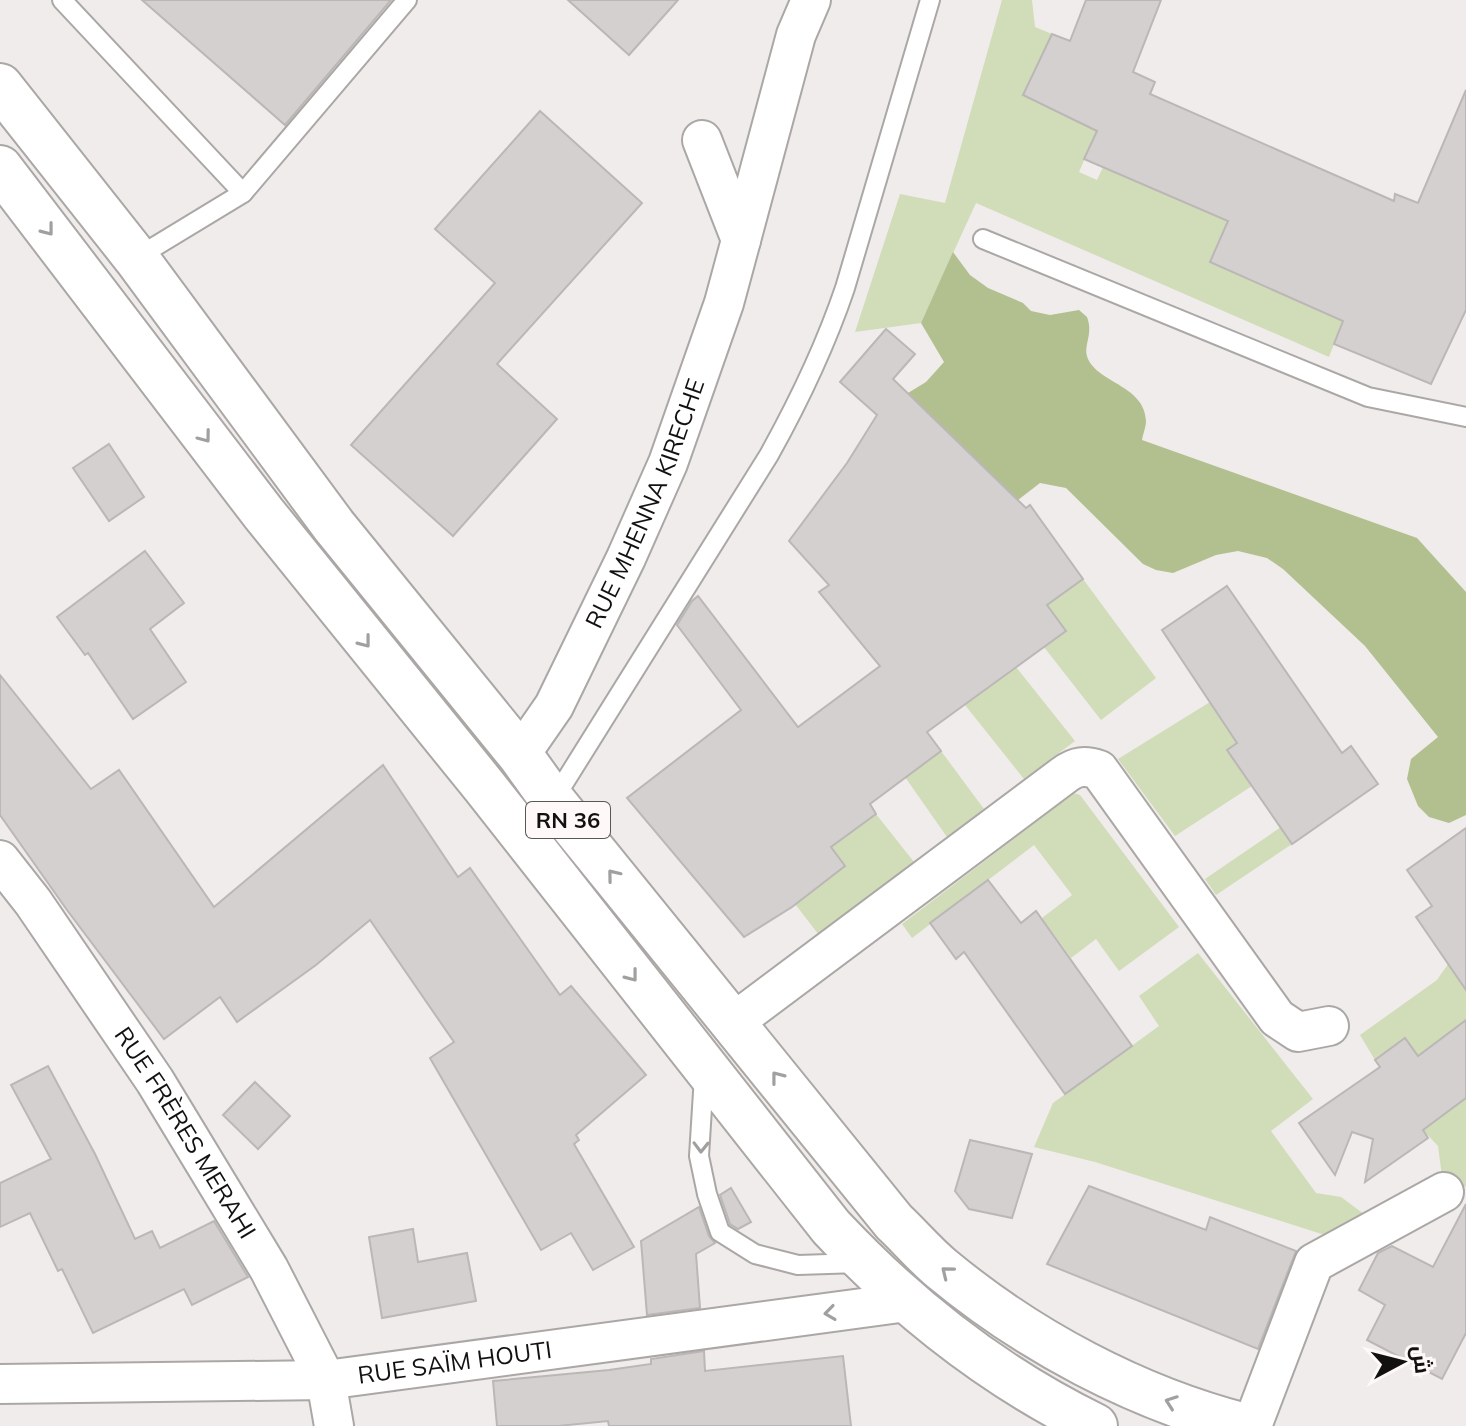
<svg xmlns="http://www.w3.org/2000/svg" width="1466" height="1426" viewBox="0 0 1466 1426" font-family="Mulish,Cairo,sans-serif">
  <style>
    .green { fill: #d1dcb8 }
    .forest { fill: #b2bf8f }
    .building { fill: #d4d0cf; stroke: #bbb7b6; stroke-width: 2 }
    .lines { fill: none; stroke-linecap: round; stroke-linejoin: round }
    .lane-casing { stroke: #aba7a5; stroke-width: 22 }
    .street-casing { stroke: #aba7a5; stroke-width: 42 }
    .primary-casing { stroke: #aba7a5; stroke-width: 48 }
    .lane { stroke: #fff; stroke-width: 18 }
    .street { stroke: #fff; stroke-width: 38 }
    .primary { stroke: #fff; stroke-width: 44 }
    .oneway { stroke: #a0a09f }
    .labels { text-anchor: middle; stroke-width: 8; stroke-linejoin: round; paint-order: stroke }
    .shield { fill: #fef9f8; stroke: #595756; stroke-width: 2 }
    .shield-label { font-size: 22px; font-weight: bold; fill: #121110 }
    .street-label { font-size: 24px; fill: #121110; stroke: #fef9f8 }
  </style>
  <rect width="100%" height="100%" fill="#f0eceb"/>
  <g class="green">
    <polygon points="1002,0 1032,0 1035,27 1052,34 1024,95 1097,131 1079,172 1097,180 1103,167 1228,221 1211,263 1343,321 1329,357 976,203 921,323 855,332 900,194 945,203"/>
    <polygon points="1083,579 1156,678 1101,720 1044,647 1066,631 1047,605"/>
    <polygon points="1016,667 1075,741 1024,779 965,705"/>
    <polygon points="1210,702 1237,743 1252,786 1175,836 1118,759"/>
    <polygon points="941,751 984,809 947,837 905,777"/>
    <polygon points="1074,793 1080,795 1179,927 1119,971 1096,939 1071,958 1042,918 1072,895 1034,845 912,938 902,924"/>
    <polygon points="876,814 914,862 819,935 795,904 845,866 831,847"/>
    <polygon points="1281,827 1292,844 1216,895 1205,879"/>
    <polygon points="1198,953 1313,1099 1271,1131 1316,1193 1341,1197 1368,1217 1331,1237 1095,1162 1034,1147 1053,1103 1159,1026 1139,996"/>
    <polygon points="1453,957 1466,976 1466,1055 1418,1056 1405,1038 1375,1060 1360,1035 1437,980"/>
    <polygon points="1466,1098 1466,1187 1442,1176 1438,1146 1423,1130"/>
  </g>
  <path class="forest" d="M953 252 970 275 988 288 1023 303 1031 311 1050 315 1079 310 1087 317C1094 335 1082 346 1088 359 1099 383 1145 386 1146 421 1146 427 1143 434 1142 440L1417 538 1466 592V815L1449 823 1429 817 1418 806 1407 779 1411 759 1438 737 1365 646 1283 569 1267 558 1238 551 1216 555 1173 573 1156 570 1143 564 1066 488 1040 483 1018 500 908 393 926 382 944 362 921 323Z"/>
  <g class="building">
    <polygon points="142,0 391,0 285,125"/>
    <polygon points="568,0 678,0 629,55"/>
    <polygon points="1086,0 1161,0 1133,72 1155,82 1150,94 1394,201 1395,194 1418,203 1466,90 1466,310 1431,384 1334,344 1343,321 1210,262 1228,221 1084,159 1097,131 1023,95 1052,34 1070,41"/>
    <polygon points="540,111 642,203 497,364 557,419 453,536 351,445 495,283 435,229"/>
    <polygon points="886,329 915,354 893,379 1026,508 1030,505 1083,579 1047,605 1066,631 927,732 941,751 870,804 876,814 831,847 845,866 792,907 744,937 627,798 741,710 677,625 692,601 698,596 798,727 880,666 819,592 829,585 789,541 847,463 877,415 840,382"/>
    <polygon points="109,444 144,497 109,521 73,468"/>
    <polygon points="145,551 184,603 150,629 186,682 133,719 88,653 85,655 57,617"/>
    <polygon points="1227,586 1342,753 1351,746 1378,784 1292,844 1227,750 1237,743 1162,630"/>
    <polygon points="0,675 91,789 119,770 214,907 383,765 458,877 470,868 560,995 571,986 646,1075 576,1135 579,1140 574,1144 634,1247 593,1270 571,1233 541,1250 430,1058 454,1042 370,920 316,965 237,1022 220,997 164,1039 67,910 0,815"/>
    <polygon points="1466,828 1466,990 1416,917 1432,906 1407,870"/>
    <polygon points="988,880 1021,923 1036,911 1132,1046 1065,1094 964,952 956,959 930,923"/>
    <polygon points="1466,1020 1466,1098 1423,1130 1428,1138 1365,1182 1373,1139 1352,1132 1335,1175 1299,1123 1380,1067 1375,1060 1405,1038 1418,1056"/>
    <polygon points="48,1066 95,1154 135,1239 152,1231 160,1248 214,1221 248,1277 192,1305 184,1289 93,1333 62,1269 58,1271 30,1213 0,1227 0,1183 51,1159 11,1085"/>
    <polygon points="255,1082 290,1116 258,1149 223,1115"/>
    <polygon points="970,1140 1032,1154 1012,1218 969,1209 955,1191"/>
    <polygon points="1089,1186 1206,1230 1210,1217 1296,1251 1258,1349 1047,1264"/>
    <polygon points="731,1188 751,1222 738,1229 730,1224 720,1195"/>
    <polygon points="1466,1204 1466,1333 1442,1379 1367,1340 1385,1305 1359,1290 1378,1253 1392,1246 1433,1267"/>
    <polygon points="699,1207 709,1236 715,1243 696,1254 700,1308 647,1315 641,1241"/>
    <polygon points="413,1229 418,1262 467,1253 476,1301 382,1318 369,1237"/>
    <polygon points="704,1351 705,1371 843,1356 851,1426 609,1426 608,1421 558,1426 497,1426 493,1381 609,1370 651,1364 651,1359"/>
  </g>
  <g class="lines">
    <g class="lane-casing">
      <g id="lane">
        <polyline points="62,0 243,193"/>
        <polyline points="983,239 1368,397 1466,417"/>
        <polyline points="136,258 243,193 407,0"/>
        <path d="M554 799 769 455C799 401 825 347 845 288L930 0"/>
        <polyline points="704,1076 699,1156 707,1194 720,1232 755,1254 798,1265 859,1263"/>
      </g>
    </g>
    <g class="street-casing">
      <g id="street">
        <polyline points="741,240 796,35 811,0"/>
        <path id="s1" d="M520 755 554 706 626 558 668 463 724 303 741 240 702 140"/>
        <path id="s2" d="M0 860 33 902 155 1081 269 1269 326 1380 334 1426"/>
        <path d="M734 1022 1064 775C1076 766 1085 765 1099 770L1277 1018 1298 1032 1329 1026"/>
        <path id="s3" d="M0 1384 326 1380 907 1302"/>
        <polyline points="1252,1426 1314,1263 1444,1192"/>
      </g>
    </g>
    <g class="primary-casing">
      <g id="primary">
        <path d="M0 86 136 258 334 526 520 755 553 801 894 1222C910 1237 925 1255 942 1269 1029 1341 1136 1398 1245 1426"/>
        <path d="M0 168 264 514 484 786 831 1227C908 1309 994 1377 1095 1426"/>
      </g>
    </g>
    <use href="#lane" class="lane"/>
    <use href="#street" class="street"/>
    <use href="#primary" class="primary"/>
  </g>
  <defs><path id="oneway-chevron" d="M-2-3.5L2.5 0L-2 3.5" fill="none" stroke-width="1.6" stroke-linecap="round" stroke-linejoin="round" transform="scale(2)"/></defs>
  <g class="oneway">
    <use href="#oneway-chevron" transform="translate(48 230) rotate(52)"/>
    <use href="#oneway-chevron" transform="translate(205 437) rotate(53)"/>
    <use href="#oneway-chevron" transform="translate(365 642) rotate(52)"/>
    <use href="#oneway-chevron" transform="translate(613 875) rotate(-129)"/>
    <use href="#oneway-chevron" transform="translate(632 976) rotate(52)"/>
    <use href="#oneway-chevron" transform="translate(777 1077) rotate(-128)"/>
    <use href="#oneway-chevron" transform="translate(701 1147) rotate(91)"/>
    <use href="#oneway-chevron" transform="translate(947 1272) rotate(-141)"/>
    <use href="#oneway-chevron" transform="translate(830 1313) rotate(172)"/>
    <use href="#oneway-chevron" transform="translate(1171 1402) rotate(-160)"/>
  </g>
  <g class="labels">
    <rect class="shield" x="526" y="802" width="84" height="36" rx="6"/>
    <g class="shield-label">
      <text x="568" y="828">RN 36</text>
    </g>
    <g class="street-label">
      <text dy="8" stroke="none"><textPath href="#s1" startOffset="282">RUE MHENNA KIRECHE</textPath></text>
      <text dy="8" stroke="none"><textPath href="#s2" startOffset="330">RUE FRÈRES MERAHI</textPath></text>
      <text dy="8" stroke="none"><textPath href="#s3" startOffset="456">RUE SAÏM HOUTI</textPath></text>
    </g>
  </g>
  <g transform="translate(1402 1362) rotate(83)" stroke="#fef9f8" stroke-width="6" paint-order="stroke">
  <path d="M0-6L14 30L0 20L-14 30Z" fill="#121110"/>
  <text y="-12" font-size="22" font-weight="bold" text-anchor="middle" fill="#121110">ش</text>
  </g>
</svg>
